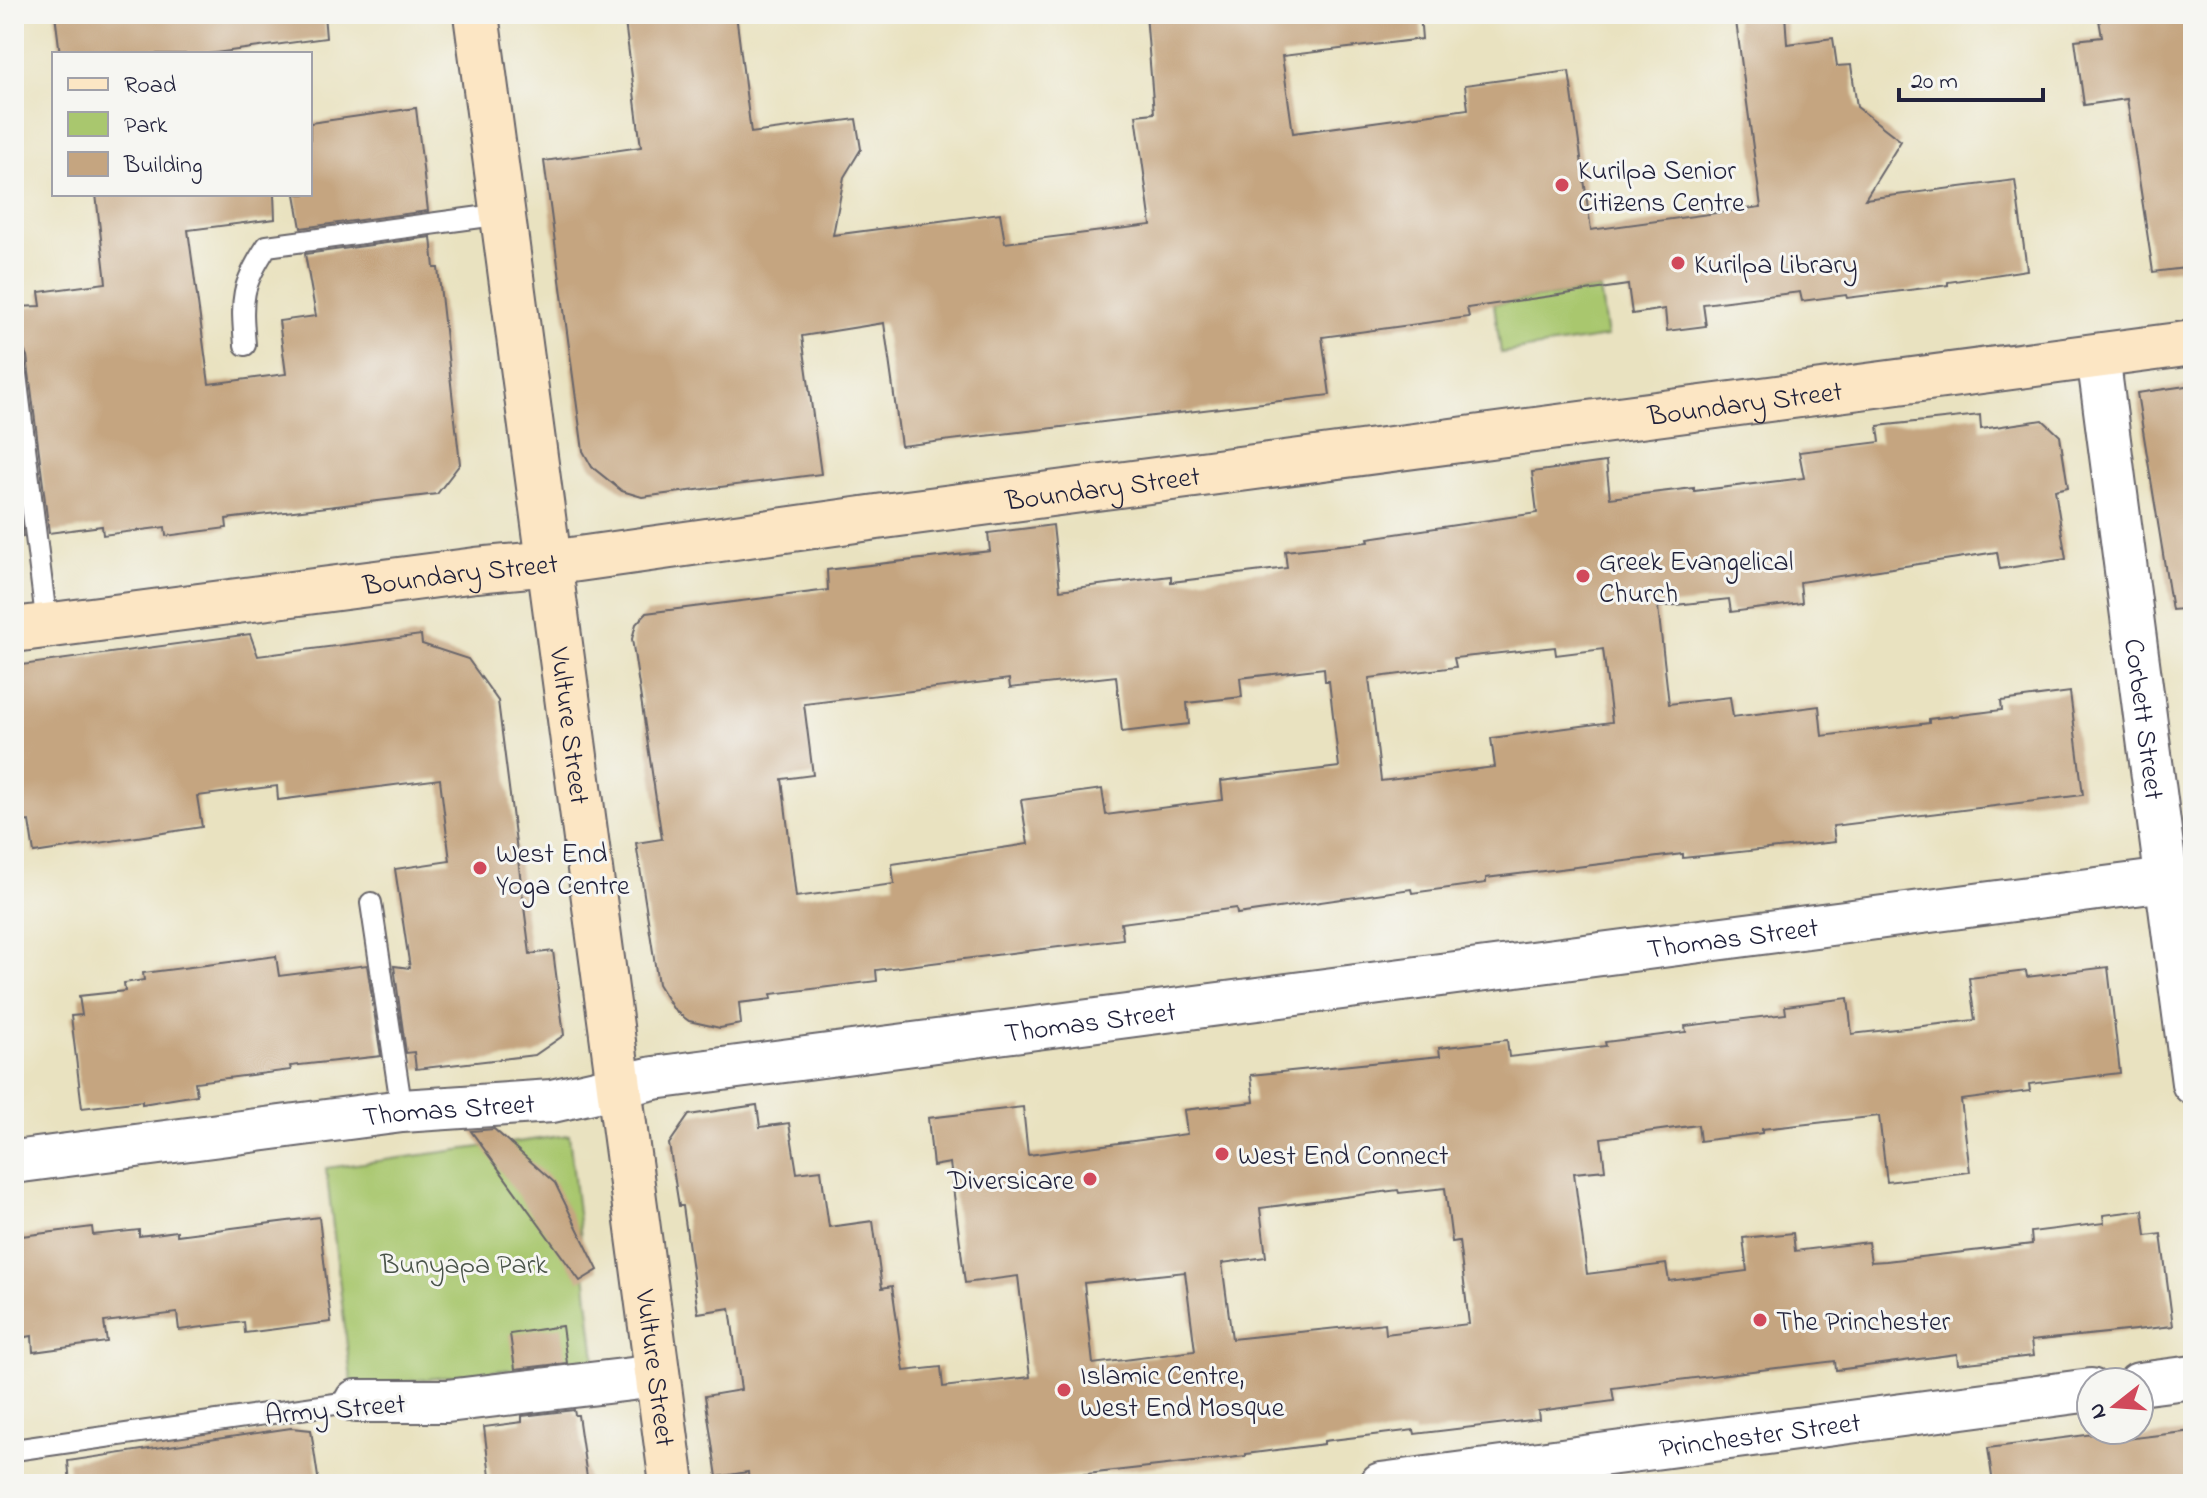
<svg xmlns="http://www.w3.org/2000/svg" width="2207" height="1498" viewBox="0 0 2207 1498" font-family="'Indie Flower',sans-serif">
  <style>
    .green { fill: #a9c76e; stroke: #667454; stroke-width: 2 }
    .building { fill: #c5a580; fill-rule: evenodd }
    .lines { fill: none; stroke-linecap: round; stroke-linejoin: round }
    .lane-casing { stroke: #68656a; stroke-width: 24 }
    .street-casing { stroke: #68656a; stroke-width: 46 }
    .secondary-casing { stroke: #68656a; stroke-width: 48 }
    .lane { stroke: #fff; stroke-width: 20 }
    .street { stroke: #fff; stroke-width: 42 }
    .secondary { stroke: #fce6c4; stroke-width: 44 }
    .poi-dot { fill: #d1495b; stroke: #f6f6f2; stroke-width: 3 }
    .labels { text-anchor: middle; stroke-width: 6; stroke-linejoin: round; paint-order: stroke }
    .poi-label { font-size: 28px; fill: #22223b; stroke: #f6f6f2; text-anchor: start }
    .street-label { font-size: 28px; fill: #22223b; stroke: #f6f6f2 }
    .park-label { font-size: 28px; fill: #4a544a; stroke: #f6f6f2 }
  </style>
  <rect width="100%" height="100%" fill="#f6f6f2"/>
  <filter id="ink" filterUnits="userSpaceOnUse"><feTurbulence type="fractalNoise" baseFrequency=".0125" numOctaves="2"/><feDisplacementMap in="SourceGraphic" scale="16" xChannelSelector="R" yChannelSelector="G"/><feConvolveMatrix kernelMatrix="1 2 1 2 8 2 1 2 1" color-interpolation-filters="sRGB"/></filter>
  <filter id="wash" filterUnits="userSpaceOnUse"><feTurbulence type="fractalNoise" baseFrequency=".006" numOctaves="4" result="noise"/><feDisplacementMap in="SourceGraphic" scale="32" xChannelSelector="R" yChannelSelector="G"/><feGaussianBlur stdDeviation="1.8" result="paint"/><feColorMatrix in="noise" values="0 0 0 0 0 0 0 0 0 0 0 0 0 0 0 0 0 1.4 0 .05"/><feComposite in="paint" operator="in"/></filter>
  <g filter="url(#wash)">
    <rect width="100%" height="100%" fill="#e9e2c0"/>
    <g class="green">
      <polygon points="1600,289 1607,337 1501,353 1494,304"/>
      <polygon points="569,1135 595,1359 352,1388 326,1168"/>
    </g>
    <g id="blocks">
      <g class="building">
        <polygon points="55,14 324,14 326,38 208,54 60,54"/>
        <polygon points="624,14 736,14 751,133 856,119 861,149 844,177 833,235 1000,213 1005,243 1151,225 1136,115 1154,113 1146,14 1420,14 1422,39 1282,56 1293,133 1468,109 1465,85 1569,71 1591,230 1761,207 1735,14 1785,14 1787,44 1833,38 1837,66 1851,65 1857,107 1901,141 1865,199 2015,180 2027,270 1948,282 1948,285 1847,298 1846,295 1802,301 1800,292 1703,304 1706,326 1667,331 1665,309 1632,314 1628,285 1467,308 1469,317 1322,337 1330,395 901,446 884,323 802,336 821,474 642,497 622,491 592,467 583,451 544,161 641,147"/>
        <polygon points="2098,14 2193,14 2193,267 2153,272 2127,99 2084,105 2075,40 2102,37"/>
        <polygon points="416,108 428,211 301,228 295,194 310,194 310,123"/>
        <polygon points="96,194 274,194 275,219 188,230 209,384 286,374 279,321 316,316 305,254 431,237 434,268 438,268 460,464 437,494 226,519 227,528 166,536 165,527 103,535 102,526 49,533 27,356 24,350 14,345 14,307 41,306 39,292 106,283"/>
        <polygon points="2193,385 2193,608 2172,610 2137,393"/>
        <path d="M1980 415 1981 429 2043 420 2060 436 2068 487 2055 490 2066 559 2000 569 1997 552 1800 582 1802 603 1731 612 1729 599 1658 607 1669 704 1730 697 1733 717 1819 706 1822 736 1929 723V719L2002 710 2001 701 2070 692 2083 795 1833 826 1835 842 1683 858V854L1486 878V883L1412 893 1411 889 1237 914 1236 908 1121 923 1123 939 876 970 877 981 771 994 772 999 739 1003 741 1024 720 1028 689 1021 674 1010 658 984 636 843 662 839 632 639 636 624 646 613 828 590 827 570 990 551 988 533 1053 525 1060 590 1171 576V582L1287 568 1285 551 1369 542 1368 538 1537 513 1532 472 1606 462 1610 498 1694 488V491L1804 478 1799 452 1880 442 1878 426ZM1555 647 1556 655 1603 649 1612 722 1491 738 1495 767 1381 781 1369 678 1456 667 1454 658ZM1324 668 1325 681H1329L1339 767 1221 781 1223 800 1106 815 1102 789 1021 800 1028 844 892 864 894 884 796 897 782 779 813 775 804 704 1009 679 1010 688 1116 676 1122 732 1189 724 1187 703 1242 697 1240 678Z"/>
        <polygon points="14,464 23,537 14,538"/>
        <polygon points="250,634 258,656 421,635 422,644 468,659 498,701 530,954 553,951 564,1035 535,1055 416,1069 414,1052 406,1053 394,966 410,968 395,869 450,861 440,779 278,800 277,786 197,796 202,827 34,853 29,821 14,823 14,666"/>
        <polygon points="276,956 279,976 367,965 381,1056 290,1066 291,1070 195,1082 197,1095 142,1104 142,1101 82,1108 71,1016 82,1015 79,996 125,991 124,983 144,980 143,973"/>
        <path d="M2108 967 2120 1073 2029 1084 2030 1091 1961 1100 1970 1172 1887 1182 1879 1116 1762 1129V1133L1700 1141 1698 1125 1601 1138 1605 1170 1574 1173 1587 1274 1666 1264 1669 1281 1747 1271 1743 1238 1793 1233 1795 1251 1868 1242 1871 1262 1886 1261 2032 1244 2031 1232 2104 1223 2103 1215 2143 1210 2146 1236 2161 1234 2173 1326 2031 1341 2033 1356 1958 1364 1957 1354 1836 1370 1835 1361 1612 1388 1614 1401 1538 1411 1539 1419 1415 1434 1414 1430 1324 1441V1444L1246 1454V1456L999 1484H749L748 1472 717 1477 705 1396 741 1390 730 1308 698 1313 683 1206H679L669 1144 689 1115 757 1105 760 1127 789 1123 797 1173 821 1170 829 1227 873 1221 882 1288 892 1286 904 1371 941 1367 943 1387 1030 1377 1018 1276 965 1283 950 1163 933 1166 928 1118 1023 1107 1028 1155 1187 1134 1184 1110 1254 1102 1251 1075 1440 1056 1439 1048 1507 1040 1509 1057 1606 1046 1605 1042 1686 1032 1685 1026 1786 1014 1785 1006 1848 998 1852 1034 1975 1020 1969 978 2026 971 2027 977ZM1445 1188 1452 1242 1459 1241 1469 1324 1386 1334 1385 1323 1232 1339 1222 1263 1266 1257 1260 1208 1398 1190 1399 1193ZM1185 1272 1195 1351 1093 1364 1084 1283Z"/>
        <polygon points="494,1129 555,1183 598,1270 580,1281 471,1131"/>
        <polygon points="319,1217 331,1322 245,1333 244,1322 179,1330 177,1313 104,1322 107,1342 33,1352 32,1336 14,1339 14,1237 92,1227 93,1235 139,1230 139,1236 177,1231 177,1235"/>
        <polygon points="562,1326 567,1363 515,1369 510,1334"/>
        <polygon points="574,1410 575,1415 578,1415 588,1484 491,1484 484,1427 522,1422 522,1416"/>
        <polygon points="291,1428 311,1430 319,1484 70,1484 68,1461"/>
        <polygon points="2116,1431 2118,1440 2193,1431 2193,1484 1993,1484 1988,1448"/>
      </g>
    </g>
  </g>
  <g filter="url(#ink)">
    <use href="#blocks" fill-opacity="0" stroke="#68656a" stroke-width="2"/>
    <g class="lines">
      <g class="lane-casing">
        <g id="lane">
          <path d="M245 345C241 298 241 286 267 246L503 214"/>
          <polyline points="14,358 47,626"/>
          <polyline points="371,903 402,1111"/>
          <polyline points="14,1450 356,1401"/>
        </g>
      </g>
      <g class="street-casing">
        <g id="street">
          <path id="s1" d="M2098 356 2193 1083"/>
          <path id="s2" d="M14 1162 402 1111 552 1101 654 1078 2166 880"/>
          <polyline points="2139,1384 2193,1377"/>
          <polyline points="356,1401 447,1401 657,1376"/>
          <path id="s3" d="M1381 1484 2091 1390"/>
        </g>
      </g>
      <g class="secondary-casing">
        <g id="secondary">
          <path id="s4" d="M476 14 672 1484"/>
          <path id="s5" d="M14 630 476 570 550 563 884 516 2193 343"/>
        </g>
      </g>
      <use href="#lane" class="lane"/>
      <use href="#street" class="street"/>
      <use href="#secondary" class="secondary"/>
    </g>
  </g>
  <g class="poi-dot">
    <circle cx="1562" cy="185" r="8"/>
    <circle cx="1678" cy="263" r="8"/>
    <circle cx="1583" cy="576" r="8"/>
    <circle cx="480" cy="868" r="8"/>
    <circle cx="1222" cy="1154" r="8"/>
    <circle cx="1090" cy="1179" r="8"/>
    <circle cx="1760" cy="1320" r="8"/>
    <circle cx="1064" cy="1390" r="8"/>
  </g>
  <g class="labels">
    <g class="poi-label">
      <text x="1578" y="179">Kurilpa Senior<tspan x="1578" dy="32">Citizens Centre</tspan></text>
      <text x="1694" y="273">Kurilpa Library</text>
      <text x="1599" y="570">Greek Evangelical<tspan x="1599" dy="32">Church</tspan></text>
      <text x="496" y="862">West End<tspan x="496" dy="32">Yoga Centre</tspan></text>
      <text x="1238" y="1164">West End Connect</text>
      <text x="1074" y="1189" text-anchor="end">Diversicare</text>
      <text x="1776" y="1330">The Princhester</text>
      <text x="1080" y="1384">Islamic Centre,<tspan x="1080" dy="32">West End Mosque</tspan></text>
    </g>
    <g class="street-label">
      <text dy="10" stroke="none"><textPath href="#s5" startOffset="1746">Boundary Street</textPath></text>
      <text dy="10" stroke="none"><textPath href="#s5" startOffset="1098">Boundary Street</textPath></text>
      <text dy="10" stroke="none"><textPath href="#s5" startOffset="450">Boundary Street</textPath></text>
      <text dy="10" stroke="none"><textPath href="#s1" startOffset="366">Corbett Street</textPath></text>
      <text dy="10" stroke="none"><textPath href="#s4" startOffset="718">Vulture Street</textPath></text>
      <text dy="10" stroke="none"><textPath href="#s2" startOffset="1734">Thomas Street</textPath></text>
      <text dy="10" stroke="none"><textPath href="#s2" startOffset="1086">Thomas Street</textPath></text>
      <text dy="10" stroke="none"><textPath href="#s2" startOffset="438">Thomas Street</textPath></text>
      <text dy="10" stroke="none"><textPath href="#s4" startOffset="1366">Vulture Street</textPath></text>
      <text transform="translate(335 1408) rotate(-5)" y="10">Army Street</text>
      <text dy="10" stroke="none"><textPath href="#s3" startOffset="382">Princhester Street</textPath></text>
    </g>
    <g class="park-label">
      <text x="464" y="1273">Bunyapa Park</text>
    </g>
  </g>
  <rect width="2207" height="1498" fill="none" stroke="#f6f6f2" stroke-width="48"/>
  <rect x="52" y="52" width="260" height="144" fill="#f6f6f2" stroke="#a1a1a9" stroke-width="2"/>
  <rect x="68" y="78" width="40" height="12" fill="#fce6c4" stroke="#a1a1a9" stroke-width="2"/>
  <text x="124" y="92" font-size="24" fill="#22223b">Road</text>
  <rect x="68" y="112" width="40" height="24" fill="#a9c76e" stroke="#a1a1a9" stroke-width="2"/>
  <text x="124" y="132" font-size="24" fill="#22223b">Park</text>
  <rect x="68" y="152" width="40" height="24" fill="#c5a580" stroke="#a1a1a9" stroke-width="2"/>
  <text x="124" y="172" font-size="24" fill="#22223b">Building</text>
  <g transform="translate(2115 1406) rotate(253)"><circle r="38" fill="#f6f6f2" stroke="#a1a1a9" stroke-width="2"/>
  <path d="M0-6L14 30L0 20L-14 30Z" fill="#d1495b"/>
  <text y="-12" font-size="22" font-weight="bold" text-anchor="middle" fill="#22223b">N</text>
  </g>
  <path d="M1899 88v12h144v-12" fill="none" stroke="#22223b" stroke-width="4"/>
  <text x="1911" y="88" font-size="24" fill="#22223b" stroke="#f6f6f2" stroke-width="6" paint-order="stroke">20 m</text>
</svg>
